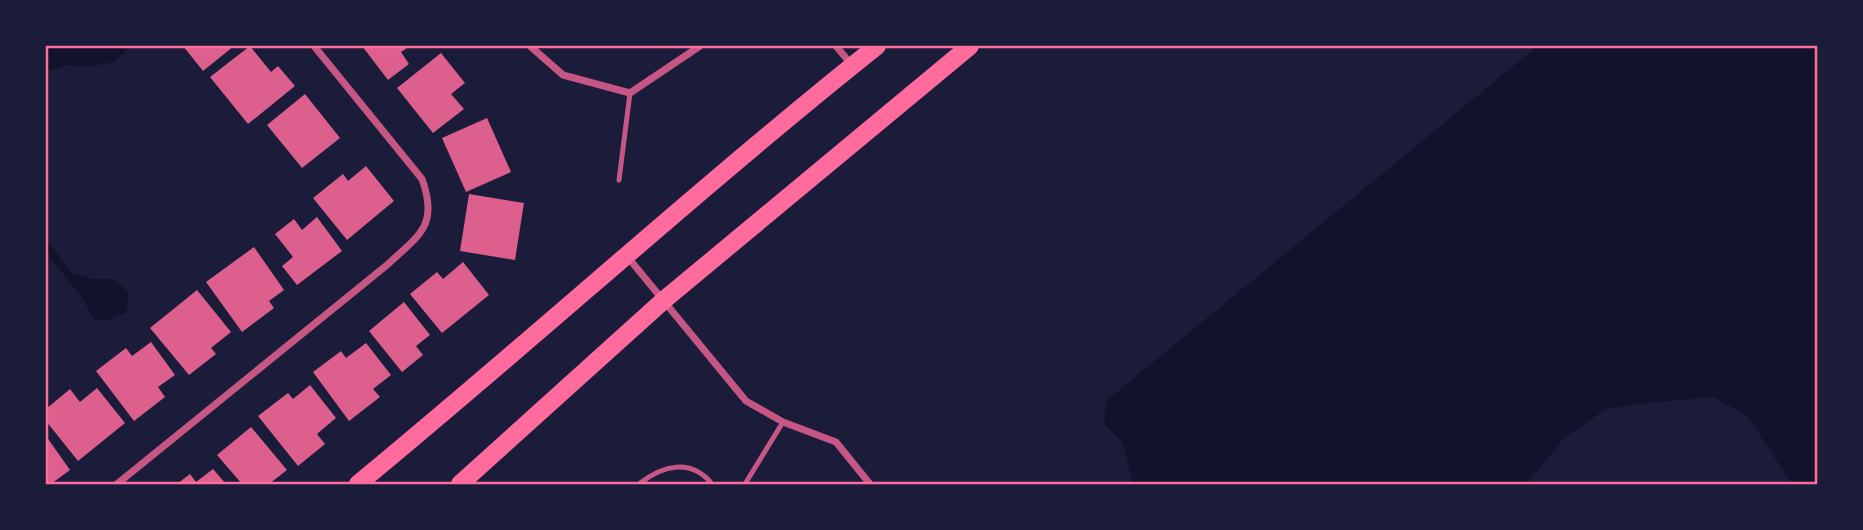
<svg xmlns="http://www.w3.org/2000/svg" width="1863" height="530" viewBox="0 0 1863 530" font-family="Quicksand,sans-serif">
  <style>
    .water { fill: #12122b }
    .building { fill: #dd5f8e }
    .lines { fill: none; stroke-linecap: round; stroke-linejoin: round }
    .service { stroke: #c65784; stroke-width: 5 }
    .minor { stroke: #c65784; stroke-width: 7 }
    .primary { stroke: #ff6b9d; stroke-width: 18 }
    .neatline { fill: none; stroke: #ff6b9d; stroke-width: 2.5 }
  </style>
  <rect width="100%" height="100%" fill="#1b1b3a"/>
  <g class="water">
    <polygon points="46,46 127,46 128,49 114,62 88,67 67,65 46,72"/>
    <polygon points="1538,46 1817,46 1817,484 1792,484 1748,417 1714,397 1637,404 1606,409 1565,437 1526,484 1133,484 1123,443 1104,423 1106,401"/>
    <polygon points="46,239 73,274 92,279 112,279 129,292 126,313 107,320 95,320 81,296 46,253"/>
  </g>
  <g class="building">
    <polygon points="183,46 234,46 203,71"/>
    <polygon points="250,46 271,72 278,66 295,86 248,124 210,77"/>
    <polygon points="362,46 410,46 401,52 409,64 388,80"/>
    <polygon points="441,53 465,83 451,94 464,109 433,133 397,88"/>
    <polygon points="305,94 340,138 302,168 267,125"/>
    <polygon points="487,118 511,172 466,192 442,138"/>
    <polygon points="366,166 394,201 347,240 313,198 343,174 348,181"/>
    <polygon points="469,194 524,203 515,260 460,251"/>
    <polygon points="317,217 342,251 297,285 282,266 293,257 275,234 294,219 302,230"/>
    <polygon points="254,247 284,290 269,301 274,308 242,332 206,282"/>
    <polygon points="463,262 489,295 442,333 410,294 437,272 443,279"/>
    <polygon points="197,290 231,332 211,348 216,354 189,375 150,328"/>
    <polygon points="404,302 430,335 416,346 423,355 402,372 369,331"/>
    <polygon points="151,342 175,375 158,387 165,397 134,421 96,371 126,348 132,356"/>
    <polygon points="366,343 391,375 373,389 380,397 349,421 313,372 341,351 346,358"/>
    <polygon points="310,385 336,418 317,434 325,444 298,466 258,416 288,393 293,399"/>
    <polygon points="97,388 125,423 78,461 46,421 46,409 70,389 80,402"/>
    <polygon points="251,427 287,470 269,484 242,484 217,455"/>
    <polygon points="46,436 70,470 51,484 46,484"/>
    <polygon points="213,469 226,484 177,484 190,474 196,482"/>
  </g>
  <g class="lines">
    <g class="service">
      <polyline points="619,180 630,93"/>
      <path d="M639 484C663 465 691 458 712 484"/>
      <polyline points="745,484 783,422"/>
    </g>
    <g class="minor">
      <polyline points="530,46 563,75 630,93 700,46"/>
      <polyline points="836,46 851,64"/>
      <polyline points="626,255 746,401 783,422 836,442 870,484"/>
      <path d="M117 484 387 265C419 235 439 226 422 179L314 46"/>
    </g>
    <g class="primary">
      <path d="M358 484C533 340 700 187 877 46"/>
      <polyline points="460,484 664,300 970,46"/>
    </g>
  </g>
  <rect width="1863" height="530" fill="none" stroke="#1b1b3a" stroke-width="94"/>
  <rect x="47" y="47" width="1769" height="436" class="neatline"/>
</svg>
